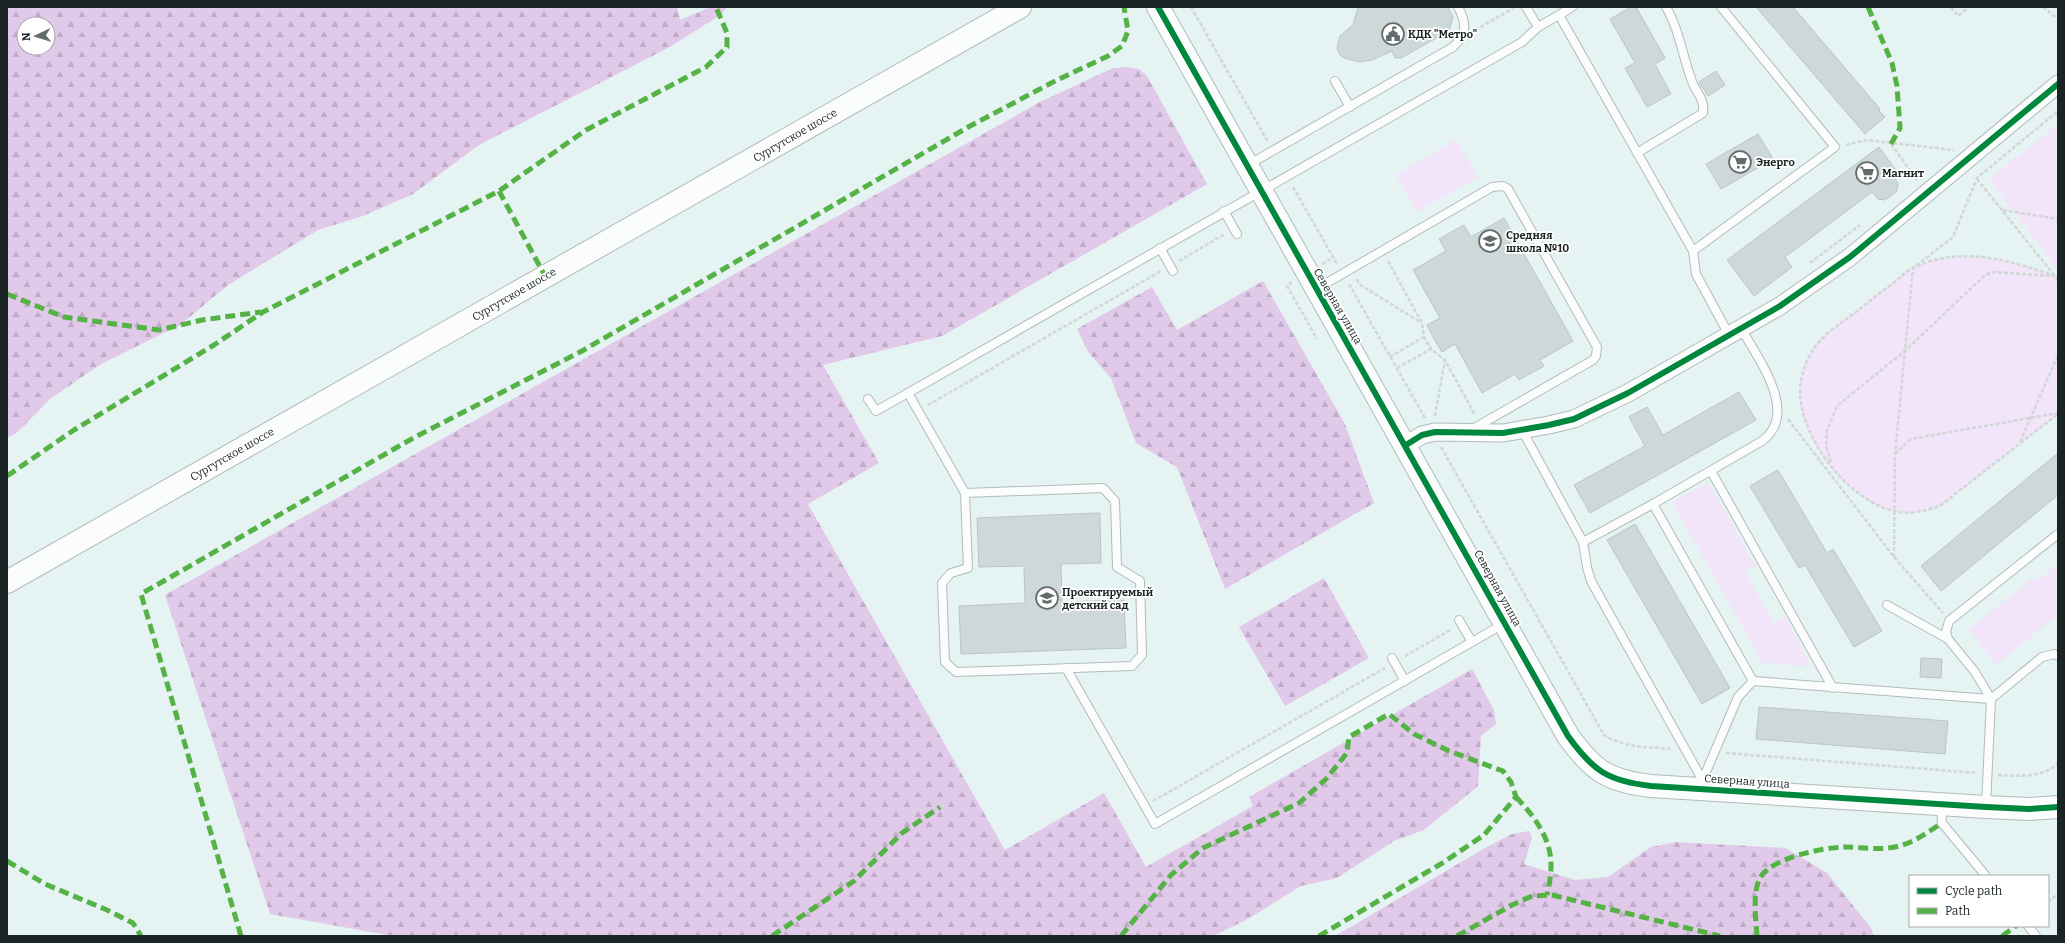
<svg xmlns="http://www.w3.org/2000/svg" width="2065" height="943" viewBox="0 0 2065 943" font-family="Bitter,serif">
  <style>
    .forest { fill: url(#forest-firs); fill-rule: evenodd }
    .park { fill: #f2e4f9 }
    .building { fill: #ced8d8; stroke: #bbc5c5 }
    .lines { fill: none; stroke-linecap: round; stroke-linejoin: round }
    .lane-casing { stroke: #b1bbbb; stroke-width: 10 }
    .street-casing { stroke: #b1bbbb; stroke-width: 19 }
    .secondary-casing { stroke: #b1bbbb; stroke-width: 24 }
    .primary-casing { stroke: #b1bbbb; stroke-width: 24 }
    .path { stroke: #d2d6d6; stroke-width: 2.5; stroke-dasharray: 4 2; stroke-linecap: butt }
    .lane { stroke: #fbfdfd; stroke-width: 8 }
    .street { stroke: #fbfdfd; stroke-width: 17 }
    .secondary { stroke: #fbfdfd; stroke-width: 22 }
    .primary { stroke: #fbfdfd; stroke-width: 22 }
    .quiet { stroke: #55b245; stroke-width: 5; stroke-dasharray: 10 5; stroke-linecap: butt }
    .cycleway-casing { stroke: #fff; stroke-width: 8 }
    .cycleway { stroke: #00873e; stroke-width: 6 }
    .labels { text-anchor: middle; stroke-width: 3.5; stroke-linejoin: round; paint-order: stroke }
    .poi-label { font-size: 11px; font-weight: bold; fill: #1b2424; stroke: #fff; text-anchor: start }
    .street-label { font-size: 11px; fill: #1b2424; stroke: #fff }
  </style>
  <defs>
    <pattern id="forest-firs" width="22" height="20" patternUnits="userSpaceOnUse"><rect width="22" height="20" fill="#e1c9e9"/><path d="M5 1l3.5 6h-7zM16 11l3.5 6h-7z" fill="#c0acc8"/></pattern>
  </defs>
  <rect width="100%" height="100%" fill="#e6f3f3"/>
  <g class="forest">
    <path d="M7 7H677L680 20 711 7H727L722 14 668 48 479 145 413 194 363 216 318 230 228 285 180 325 101 364 50 399 19 431 7 438ZM24 24H48V48H24Z"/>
    <polygon points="1126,67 1139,69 1147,76 1207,184 942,336 823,365 879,463 808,504 1005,850 1104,793 1146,867 1253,806 1249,797 1472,669 1494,710 1496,724 1481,736 1478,786 1424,830 1394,841 1337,878 1301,886 1246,920 1213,936 393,936 270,914 165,595 1040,102 1113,68"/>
    <polygon points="1263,281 1345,424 1374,503 1225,589 1177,467 1136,443 1111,378 1089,353 1077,329 1152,287 1177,330"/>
    <polygon points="1324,578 1369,658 1285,706 1239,627"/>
    <polygon points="1529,831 1532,838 1524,864 1575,880 1608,877 1651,847 1676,842 1785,848 1827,873 1871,928 1874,936 1335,936 1485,848 1512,834"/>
  </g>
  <g class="park">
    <polygon points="2058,124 2058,270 1989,179"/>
    <polygon points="1456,140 1478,177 1417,212 1396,175"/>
    <path d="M1960 257C1994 257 2023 265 2055 276L2058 280V414L1941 505C1927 511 1909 515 1894 511 1853 503 1804 443 1800 402 1799 389 1802 373 1807 361 1818 334 1845 319 1867 303 1882 292 1897 277 1913 268 1927 260 1944 259 1960 257Z"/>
    <polygon points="1708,482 1756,566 1745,572 1774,623 1785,617 1811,667 1769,663 1764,665 1672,502"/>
    <polygon points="2058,564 2058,618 2056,616 1996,665 1968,630 2033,578 2036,581"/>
  </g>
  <g class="building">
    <polygon points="1358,7 1448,7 1453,17 1449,31 1401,58 1395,58 1392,51 1372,60 1360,62 1344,58 1339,54 1337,48 1340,36 1353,25"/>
    <polygon points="1631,7 1636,7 1665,58 1655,64 1671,94 1647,107 1625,68 1635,63 1610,19"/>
    <polygon points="1756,7 1793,7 1880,109 1879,111 1885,117 1865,134"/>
    <polygon points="1716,71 1725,85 1708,96 1699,82"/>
    <polygon points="1758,134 1773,159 1721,189 1706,164"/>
    <polygon points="1879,147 1898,173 1893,176 1898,183 1897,191 1885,200 1878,199 1872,192 1785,257 1792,267 1754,296 1727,260"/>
    <polygon points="1504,218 1573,341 1540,360 1544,366 1519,380 1515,374 1482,393 1455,344 1442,352 1434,339 1427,325 1440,318 1413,270 1446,251 1439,239 1464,225 1471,237"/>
    <polygon points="1739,392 1756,420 1590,513 1574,485 1645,446 1629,417 1647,407 1663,435"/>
    <polygon points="2058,453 2058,495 1941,591 1921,566"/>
    <polygon points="1778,470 1827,553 1833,549 1882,631 1854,647 1805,565 1799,568 1750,486"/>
    <polygon points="1100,513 1101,563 1061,564 1062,602 1124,600 1126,648 961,654 959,606 1025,603 1024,566 979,567 977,518"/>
    <polygon points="1635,524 1730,688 1702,704 1607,540"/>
    <polygon points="1921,658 1942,659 1941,678 1920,677"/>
    <polygon points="1759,707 1948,721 1945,754 1756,739"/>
  </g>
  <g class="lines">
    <g class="lane-casing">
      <g id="lane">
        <polyline points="1526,7 1538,27"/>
        <polyline points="1559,15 1572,7"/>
        <polyline points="1335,81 1350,107"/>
        <path d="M1637 153 1703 113C1705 101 1698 94 1693 84 1683 59 1680 31 1666 7"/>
        <path d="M1248 165 1453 47C1467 34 1467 23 1458 7"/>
        <polyline points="1224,211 1237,234"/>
        <polyline points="1160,248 1173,271"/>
        <polyline points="1693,251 1835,147 1721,7"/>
        <polyline points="1318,288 1492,187 1503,186 1508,189 1597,347 1596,356 1593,360 1471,430"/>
        <path d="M1741 328C1758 359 1800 413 1762 441L1653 504 1753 681"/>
        <polyline points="868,399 876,411 908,393"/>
        <polyline points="1522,430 1583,542 1587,567 1591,581 1703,781"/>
        <polyline points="1711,471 1833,688"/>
        <polygon points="1103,488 1115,501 1117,567 1140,581 1142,655 1132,666 956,672 945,662 942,583 951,573 968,568 965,493"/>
        <polyline points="965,493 908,393 1522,42 1538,27 1559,15 1693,251 1696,274 1729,335"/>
        <polyline points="2058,534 1949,621 1946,632 1948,639 1975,672 1991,699 2042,657 2054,654 2058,656"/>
        <polyline points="1583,542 1653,504"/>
        <polyline points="1887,605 1948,639"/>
        <polyline points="1459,620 1472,642"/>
        <polyline points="1392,658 1405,681"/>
        <polyline points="1066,668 1155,824 1505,623"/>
        <polyline points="1703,779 1738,697 1753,681 1991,699 1986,806"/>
        <polyline points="1941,805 1942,823 1986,876"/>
        <polyline points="2028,926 2036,936"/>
      </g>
    </g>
    <g class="street-casing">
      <polyline id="street" points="1406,445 1422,435 1435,432 1503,433 1549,425 1574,419 1628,393 1780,306 1807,287 1850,257 2058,84"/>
    </g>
    <g class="secondary-casing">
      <path id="secondary" d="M1158 7 1568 736C1593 771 1608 781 1651 786L1986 807 2029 809 2058 807"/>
    </g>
    <g class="primary-casing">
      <polyline id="primary" points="7,582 1020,7"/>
    </g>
    <g class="path">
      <polyline points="1191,7 1268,142"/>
      <polyline points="1951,7 1958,16 1969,7"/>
      <polyline points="2043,7 2058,19"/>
      <polyline points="1475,30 1514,8"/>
      <polyline points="1891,144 1917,180"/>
      <polyline points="1846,145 1866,140 1954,150"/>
      <polyline points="1977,179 2058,280"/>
      <polyline points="1293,187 1337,264"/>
      <polyline points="2003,210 2058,219"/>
      <polyline points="1179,261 1225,234"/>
      <polyline points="1388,261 1422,323 1424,337 1431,349 1445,360 1475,415"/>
      <polyline points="1810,263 1860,225"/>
      <polyline points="1322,264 1334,257"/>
      <path d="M2055 276C2010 260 1959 245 1913 268 1907 270 1902 276 1897 280 1883 291 1869 301 1856 312 1827 333 1809 343 1801 380 1792 429 1847 501 1894 511 1909 515 1927 511 1941 505L2058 414"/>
      <polyline points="1357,279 1359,284 1420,322"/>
      <polyline points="1292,282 1287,286 1317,339"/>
      <polyline points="1349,284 1425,418"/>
      <polyline points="1390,357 1424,337"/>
      <polyline points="1397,368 1431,349"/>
      <polyline points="928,405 1161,271"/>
      <polyline points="1435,416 1445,360"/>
      <polyline points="1788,419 1894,557 1943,613"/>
      <polyline points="2020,442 2058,355"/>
      <path d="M1441 447 1604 735C1625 748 1648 747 1672 749"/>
      <polyline points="1895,454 1911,439 2058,413"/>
      <polyline points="1831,462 1826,446 1827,431 1837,406 1906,350 1985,275 1994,272 2050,276"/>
      <polyline points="1894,557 1895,454 1913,268 1953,237 1977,178 2058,111"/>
      <polyline points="1405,656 1452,629"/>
      <polyline points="1726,753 1977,773"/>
      <path d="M1998 775C2018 776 2041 778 2058 764"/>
      <polyline points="1153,801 1385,668"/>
      <polyline points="2048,902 2058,894"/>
    </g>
    <use href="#lane" class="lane"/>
    <use href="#street" class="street"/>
    <use href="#secondary" class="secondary"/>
    <use href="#primary" class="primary"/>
    <g class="quiet">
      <polyline points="1868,7 1892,63 1897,86 1900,128 1891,144"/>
      <polyline points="499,191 545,276"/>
      <polyline points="7,294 64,317 159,330 202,320 261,312"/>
      <polyline points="7,476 74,430 214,345 263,312 499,191 586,130 706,67 727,47 727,33 716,7"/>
      <path d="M1516 797C1534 816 1552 839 1551 867 1551 876 1549 886 1547 895"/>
      <polyline points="7,861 45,884 107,910 133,923 141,936"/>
      <polyline points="241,936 141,594 415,437 582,351 970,126 1057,80 1108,56 1122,46 1128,31 1124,7"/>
      <polyline points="772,936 854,881 902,833 940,807"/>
      <polyline points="1121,936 1171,875 1203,848 1299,803 1326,779 1347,753 1349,737 1389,714 1414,734 1449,751 1503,771 1511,782 1516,797 1484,835 1444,862 1319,936"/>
      <polyline points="1457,936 1512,905 1532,896 1552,895 1720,936"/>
      <path d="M1757 936C1756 920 1752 893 1760 878 1771 858 1821 848 1844 847 1861 847 1882 851 1899 846 1915 842 1928 832 1942 823"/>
      <polyline points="2002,936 2016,926"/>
    </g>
    <g class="cycleway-casing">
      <g id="cycleway">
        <path d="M1158 7 1568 736C1593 771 1608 781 1651 786L1986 807 2029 809 2058 807"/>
        <polyline points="1406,445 1422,435 1435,432 1503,433 1549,425 1574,419 1628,393 1780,306 1807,287 1850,257 2058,84"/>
      </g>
    </g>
    <use href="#cycleway" class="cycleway"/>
  </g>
  <defs>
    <g id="civic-ring" transform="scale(1.15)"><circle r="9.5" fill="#fff" stroke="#626c6c" stroke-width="1.5"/><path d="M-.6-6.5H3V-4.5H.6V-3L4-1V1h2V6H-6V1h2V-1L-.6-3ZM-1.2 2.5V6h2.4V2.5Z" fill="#626c6c"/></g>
    <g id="supermarket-ring" transform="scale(1.15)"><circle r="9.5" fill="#fff" stroke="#626c6c" stroke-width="1.5"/><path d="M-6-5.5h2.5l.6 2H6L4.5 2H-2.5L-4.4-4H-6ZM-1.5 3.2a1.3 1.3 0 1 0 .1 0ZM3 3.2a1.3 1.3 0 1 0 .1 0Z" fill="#626c6c"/></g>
    <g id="school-ring" transform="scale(1.15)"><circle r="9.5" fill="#fff" stroke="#626c6c" stroke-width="1.5"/><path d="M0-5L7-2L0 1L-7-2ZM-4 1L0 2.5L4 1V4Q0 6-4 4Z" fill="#626c6c"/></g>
  </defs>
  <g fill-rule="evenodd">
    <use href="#civic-ring" x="1393" y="34"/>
    <use href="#supermarket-ring" x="1740" y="162"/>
    <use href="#supermarket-ring" x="1867" y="173"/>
    <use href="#school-ring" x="1490" y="241"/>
    <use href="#school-ring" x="1047" y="598"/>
  </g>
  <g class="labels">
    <g class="poi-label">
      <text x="1408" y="38">КДК "Метро"</text>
      <text x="1756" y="166">Энерго</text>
      <text x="1882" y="177">Магнит</text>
      <text x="1506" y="239">Средняя<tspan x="1506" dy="13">школа №10</tspan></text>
      <text x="1062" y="596">Проектируемый<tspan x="1062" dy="13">детский сад</tspan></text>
    </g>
    <g class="street-label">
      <text transform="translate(795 135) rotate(-30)" y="4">Сургутское шоссе</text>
      <text transform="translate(514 294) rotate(-30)" y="4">Сургутское шоссе</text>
      <text transform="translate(1338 306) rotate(60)" y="4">Северная улица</text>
      <text transform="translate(232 454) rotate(-30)" y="4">Сургутское шоссе</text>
      <text transform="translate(1498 588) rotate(61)" y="4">Северная улица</text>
      <text transform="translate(1747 781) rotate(4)" y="4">Северная улица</text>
    </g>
  </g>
  <rect width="2065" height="943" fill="none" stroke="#1b2424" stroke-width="16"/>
  <rect x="1909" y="875" width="140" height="52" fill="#ffffff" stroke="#a4a7a7"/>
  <rect x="1917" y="888" width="20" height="6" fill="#00873e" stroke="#a4a7a7"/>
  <text x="1945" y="895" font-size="12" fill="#1b2424">Cycle path</text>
  <rect x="1917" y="908" width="20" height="6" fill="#55b245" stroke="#a4a7a7"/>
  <text x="1945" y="915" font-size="12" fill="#1b2424">Path</text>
  <g transform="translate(36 36) rotate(266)"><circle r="19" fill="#ffffff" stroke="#a4a7a7"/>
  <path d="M0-3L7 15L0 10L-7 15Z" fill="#626c6c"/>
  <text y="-6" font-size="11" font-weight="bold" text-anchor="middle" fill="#1b2424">N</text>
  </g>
</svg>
